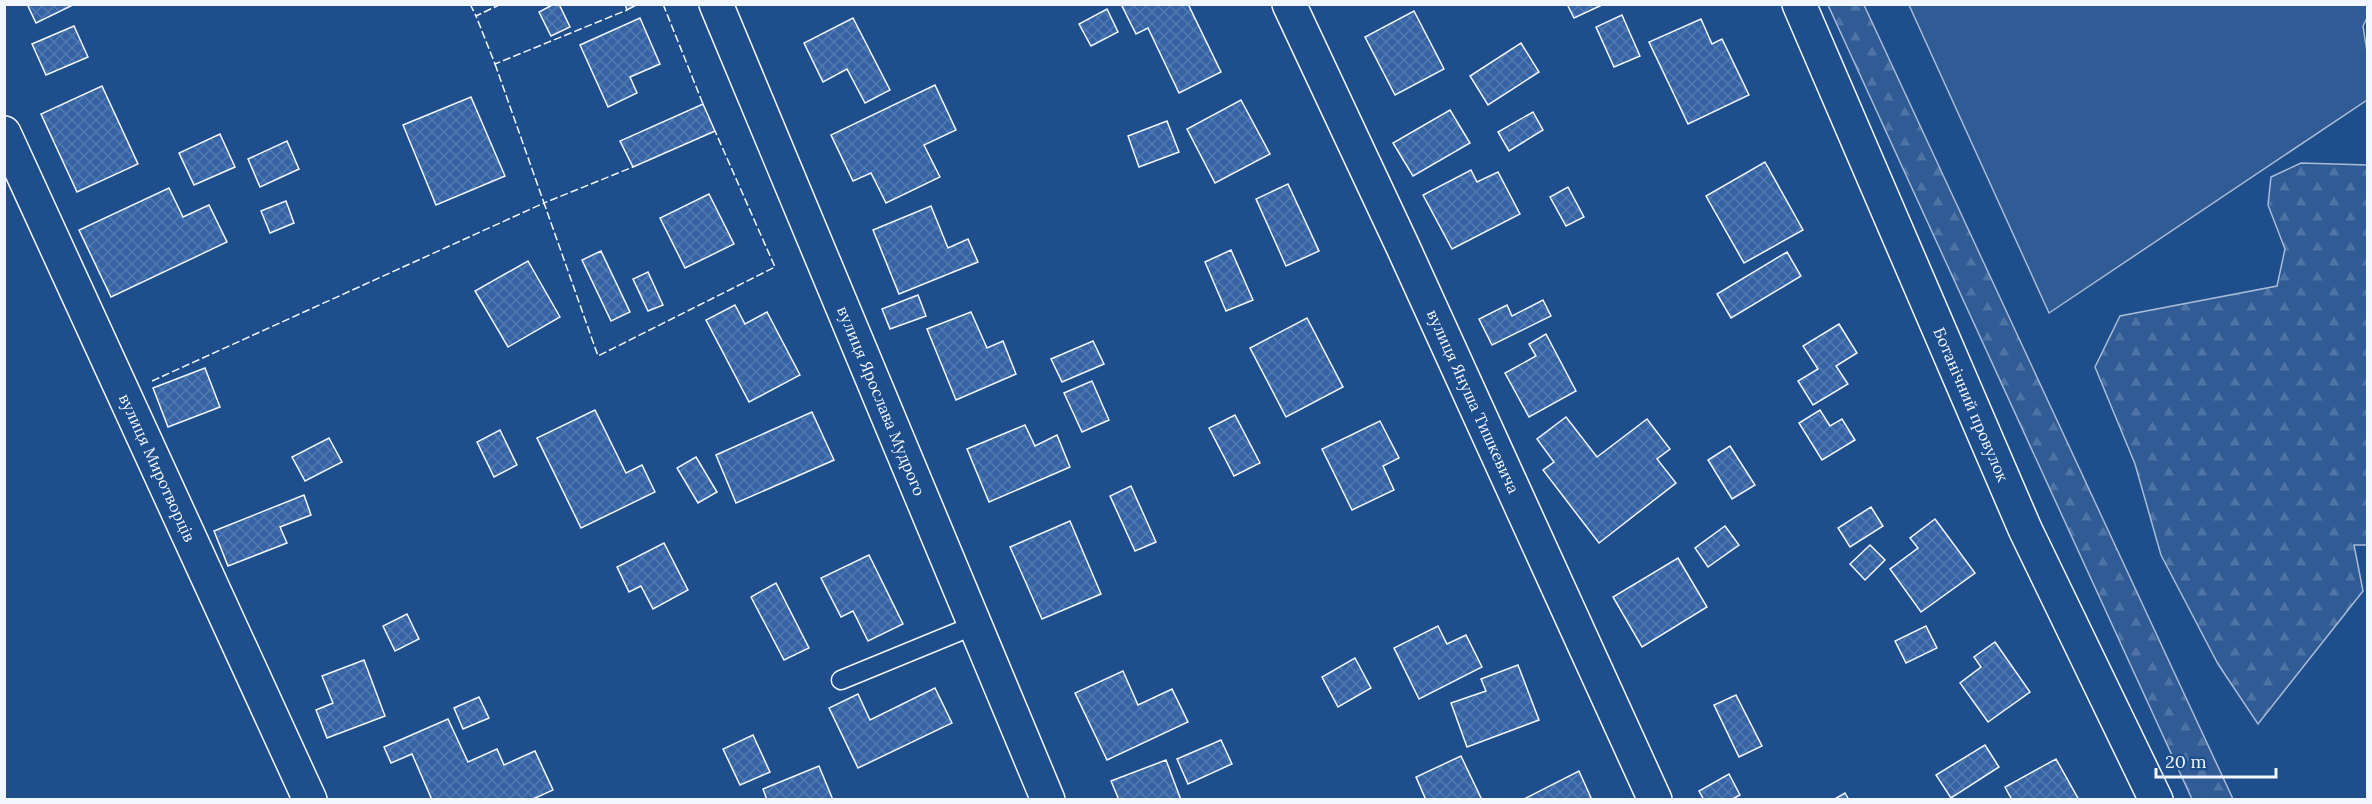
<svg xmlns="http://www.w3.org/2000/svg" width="2372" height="804" viewBox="0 0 2372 804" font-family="Lora,serif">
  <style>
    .forest { fill: url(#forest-firs); stroke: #a8bbd7; stroke-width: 1.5 }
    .built { fill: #305b95; stroke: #a8bbd7; stroke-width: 1.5 }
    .building { fill: url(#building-cross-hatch); stroke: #f2f6ff; stroke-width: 1.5 }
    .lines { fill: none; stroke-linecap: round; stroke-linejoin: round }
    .lane-casing { stroke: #f2f6ff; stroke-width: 21 }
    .street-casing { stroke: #f2f6ff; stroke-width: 36 }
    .lane { stroke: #1f4e8c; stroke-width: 18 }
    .street { stroke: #1f4e8c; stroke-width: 33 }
    .fence { stroke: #f2f6ff; stroke-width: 1.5; stroke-dasharray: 8 3; stroke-linecap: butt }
    .labels { text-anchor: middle; stroke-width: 4.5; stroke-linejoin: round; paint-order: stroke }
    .street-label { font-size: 16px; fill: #f2f6ff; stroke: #1f4e8c }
  </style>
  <defs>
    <pattern id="forest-firs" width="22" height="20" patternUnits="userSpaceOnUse" patternTransform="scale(1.5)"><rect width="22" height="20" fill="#305b95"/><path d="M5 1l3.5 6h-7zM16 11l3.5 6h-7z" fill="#4e73a5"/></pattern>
    <pattern id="building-cross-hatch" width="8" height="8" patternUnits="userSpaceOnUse" patternTransform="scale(1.5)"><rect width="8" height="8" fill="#3563a3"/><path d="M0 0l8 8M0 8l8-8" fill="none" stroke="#537ab1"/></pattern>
  </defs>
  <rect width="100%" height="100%" fill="#1f4e8c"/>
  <g class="forest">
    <polygon points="1828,5 1864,5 2233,799 2192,799"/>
    <polygon points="2301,163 2367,165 2367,545 2354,545 2363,591 2258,724 2218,664 2161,555 2135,464 2095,367 2120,316 2277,286 2285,249 2268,205 2271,177"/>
  </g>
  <polygon class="built" points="1909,5 2367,5 2367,18 2363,26 2368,58 2367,100 2049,313"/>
  <g class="building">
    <polygon points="27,4 70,4 71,6 36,23"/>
    <polygon points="554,4 559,4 570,27 551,36 539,12"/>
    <polygon points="625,4 638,4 627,10"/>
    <polygon points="1126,4 1193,4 1189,6 1221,72 1179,93 1148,28 1136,34 1122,6"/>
    <polygon points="1567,4 1602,4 1602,5 1574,18"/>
    <polygon points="1107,9 1118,32 1091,46 1079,24"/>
    <polygon points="1414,11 1444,69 1395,95 1365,37"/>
    <polygon points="1622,15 1640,56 1614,67 1596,27"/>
    <polygon points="640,18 660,64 630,77 637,93 608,107 580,45"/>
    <polygon points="853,18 890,90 865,103 847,69 823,82 804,43"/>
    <polygon points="1701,19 1712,44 1722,39 1749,95 1688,124 1649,42"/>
    <polygon points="74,26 88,57 46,75 32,44"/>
    <polygon points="1521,43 1539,72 1488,105 1470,76"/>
    <polygon points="935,85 956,130 924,145 940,177 886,203 871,173 853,181 831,135"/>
    <polygon points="102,86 138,164 77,192 41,114"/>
    <polygon points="471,97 505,176 436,205 403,125"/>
    <polygon points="1241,100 1270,154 1215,183 1187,129"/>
    <polygon points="703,104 715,131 633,167 620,141"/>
    <polygon points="1450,110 1470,143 1413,176 1393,143"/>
    <polygon points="1533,112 1543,130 1509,151 1498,132"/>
    <polygon points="1167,121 1179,152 1139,167 1128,136"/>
    <polygon points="220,134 235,167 194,185 179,153"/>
    <polygon points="287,141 299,169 260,187 248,159"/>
    <polygon points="1765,162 1803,230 1744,263 1706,196"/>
    <polygon points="1471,170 1477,182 1498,172 1520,214 1452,249 1423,195"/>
    <polygon points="1288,184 1319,251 1286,266 1256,199"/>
    <polygon points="1568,187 1584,217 1566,226 1550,197"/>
    <polygon points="169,188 183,217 209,205 227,242 111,297 79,230"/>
    <polygon points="709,194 734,244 685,268 660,218"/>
    <polygon points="286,201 294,223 270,233 261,211"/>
    <polygon points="931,206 948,248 968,239 978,262 899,294 873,230"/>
    <polygon points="1231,250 1253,300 1226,311 1205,262"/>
    <polygon points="601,251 630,312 611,321 582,260"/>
    <polygon points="1787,252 1801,276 1731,318 1717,294"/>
    <polygon points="528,261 560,317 508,347 475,291"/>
    <polygon points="648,272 663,305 648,311 633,279"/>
    <polygon points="918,295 926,316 890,329 882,309"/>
    <polygon points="1543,300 1551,316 1492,345 1479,319 1507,305 1512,316"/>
    <polygon points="735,305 745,324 767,312 800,375 749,402 706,320"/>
    <polygon points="971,312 987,348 1003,341 1016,374 956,400 927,329"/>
    <polygon points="1307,318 1343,387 1286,417 1250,348"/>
    <polygon points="1839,324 1857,353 1836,366 1848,384 1813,405 1798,381 1818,369 1803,346"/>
    <polygon points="1546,334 1576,391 1529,417 1505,373 1536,356 1529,344"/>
    <polygon points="1093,341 1104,364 1062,382 1051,359"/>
    <polygon points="205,368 220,407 168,427 153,388"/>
    <polygon points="1092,381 1109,420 1082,432 1064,393"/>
    <polygon points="595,410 626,473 642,465 655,492 581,528 537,438"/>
    <polygon points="1820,410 1830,426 1842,419 1855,440 1822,460 1799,423"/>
    <polygon points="812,412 834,460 736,503 716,455"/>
    <polygon points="1235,415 1260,463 1234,476 1209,428"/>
    <polygon points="1566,417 1597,457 1647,419 1670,449 1657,459 1676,483 1599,543 1543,470 1554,462 1537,439"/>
    <polygon points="1380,421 1399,458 1383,466 1394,490 1352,510 1322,449"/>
    <polygon points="1025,425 1035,446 1057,435 1070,467 989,502 967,449"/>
    <polygon points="500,430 517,465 494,477 477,442"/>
    <polygon points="329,438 342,462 305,481 292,457"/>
    <polygon points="1730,446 1755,485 1732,499 1708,460"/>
    <polygon points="696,457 717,492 698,503 677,468"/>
    <polygon points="1131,486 1156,542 1135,551 1110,496"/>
    <polygon points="304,495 311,515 280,527 287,543 228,566 214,531"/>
    <polygon points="1871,507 1883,526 1850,547 1838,528"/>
    <polygon points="1935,519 1975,573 1921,612 1890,569 1918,548 1910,538"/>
    <polygon points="1070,521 1101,594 1042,619 1010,547"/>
    <polygon points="1725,526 1739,545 1708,567 1695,548"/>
    <polygon points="664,543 688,590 653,609 641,586 629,592 617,567"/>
    <polygon points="1870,545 1885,560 1865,580 1850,564"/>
    <polygon points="869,555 903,624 868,641 853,611 841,617 821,578"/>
    <polygon points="1678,558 1707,607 1642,647 1613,597"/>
    <polygon points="776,583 809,648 784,660 751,597"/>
    <polygon points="407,614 419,639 395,651 383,626"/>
    <polygon points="1438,626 1447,644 1466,635 1482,667 1419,699 1394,648"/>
    <polygon points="1926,626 1937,648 1906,663 1895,641"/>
    <polygon points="1995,642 2030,692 1988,722 1960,683 1981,667 1974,657"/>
    <polygon points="1355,658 1371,688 1338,707 1322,677"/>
    <polygon points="364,660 385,716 327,738 316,710 333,703 322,676"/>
    <polygon points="1518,665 1539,720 1467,747 1451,703 1486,691 1481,679"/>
    <polygon points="1123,671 1138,705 1172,689 1188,722 1107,760 1075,693"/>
    <polygon points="935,688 952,723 858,768 829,708 858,694 870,720"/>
    <polygon points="1736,695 1762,746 1739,757 1714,705"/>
    <polygon points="479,697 489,718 463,729 454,708"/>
    <polygon points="448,719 468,762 497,749 504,765 535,751 553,790 531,800 432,800 412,754 391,763 384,747"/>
    <polygon points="753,735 770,772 740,785 723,749"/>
    <polygon points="1221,740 1232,764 1188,784 1177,759"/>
    <polygon points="1985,745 1999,767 1951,798 1936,775"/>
    <polygon points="1461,756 1482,800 1426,800 1416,777"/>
    <polygon points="2056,759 2079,800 2012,800 2005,787"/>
    <polygon points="1166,760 1181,800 1119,800 1111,781"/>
    <polygon points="819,766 833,800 767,800 763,789"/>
    <polygon points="1579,771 1592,800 1522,800"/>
    <polygon points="1729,774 1740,795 1731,800 1704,800 1699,791"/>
    <polygon points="1845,793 1849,800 1833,800"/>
  </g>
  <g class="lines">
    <g class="lane-casing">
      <polyline id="lane" points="841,680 975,625"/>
    </g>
    <g class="street-casing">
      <g id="street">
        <path id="s1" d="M716 4 1048 800"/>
        <path id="s2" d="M1289 4 1403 247 1655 800"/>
        <path id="s3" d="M1799 4 2025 529 2156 800"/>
        <path id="s4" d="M4 133 310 800"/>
      </g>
    </g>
    <use href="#lane" class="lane"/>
    <use href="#street" class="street"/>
    <g class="fence">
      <polyline points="470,4 476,16"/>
      <polyline points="501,4 476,16 495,64 627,10"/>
      <polyline points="663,4 703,104"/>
      <polyline points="495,64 544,203 633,167"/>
      <polyline points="152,381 544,203 598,356 775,267 715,131"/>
    </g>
  </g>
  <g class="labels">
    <g class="street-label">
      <text dy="6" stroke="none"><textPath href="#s2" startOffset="438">вулиця Януша Тишкевича</textPath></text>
      <text dy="6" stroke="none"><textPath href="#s1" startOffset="430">вулиця Ярослава Мудрого</textPath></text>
      <text dy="6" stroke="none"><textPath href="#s3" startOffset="436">Ботанічний провулок</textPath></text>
      <text dy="6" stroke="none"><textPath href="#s4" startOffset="368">вулиця Миротворців</textPath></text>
    </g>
  </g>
  <rect width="2372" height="804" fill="none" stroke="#f2f6ff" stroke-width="12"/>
  <path d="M2156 768v9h120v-9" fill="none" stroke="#f2f6ff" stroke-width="3"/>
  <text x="2165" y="768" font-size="18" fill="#f2f6ff" stroke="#1f4e8c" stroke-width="4.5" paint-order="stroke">20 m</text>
</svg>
